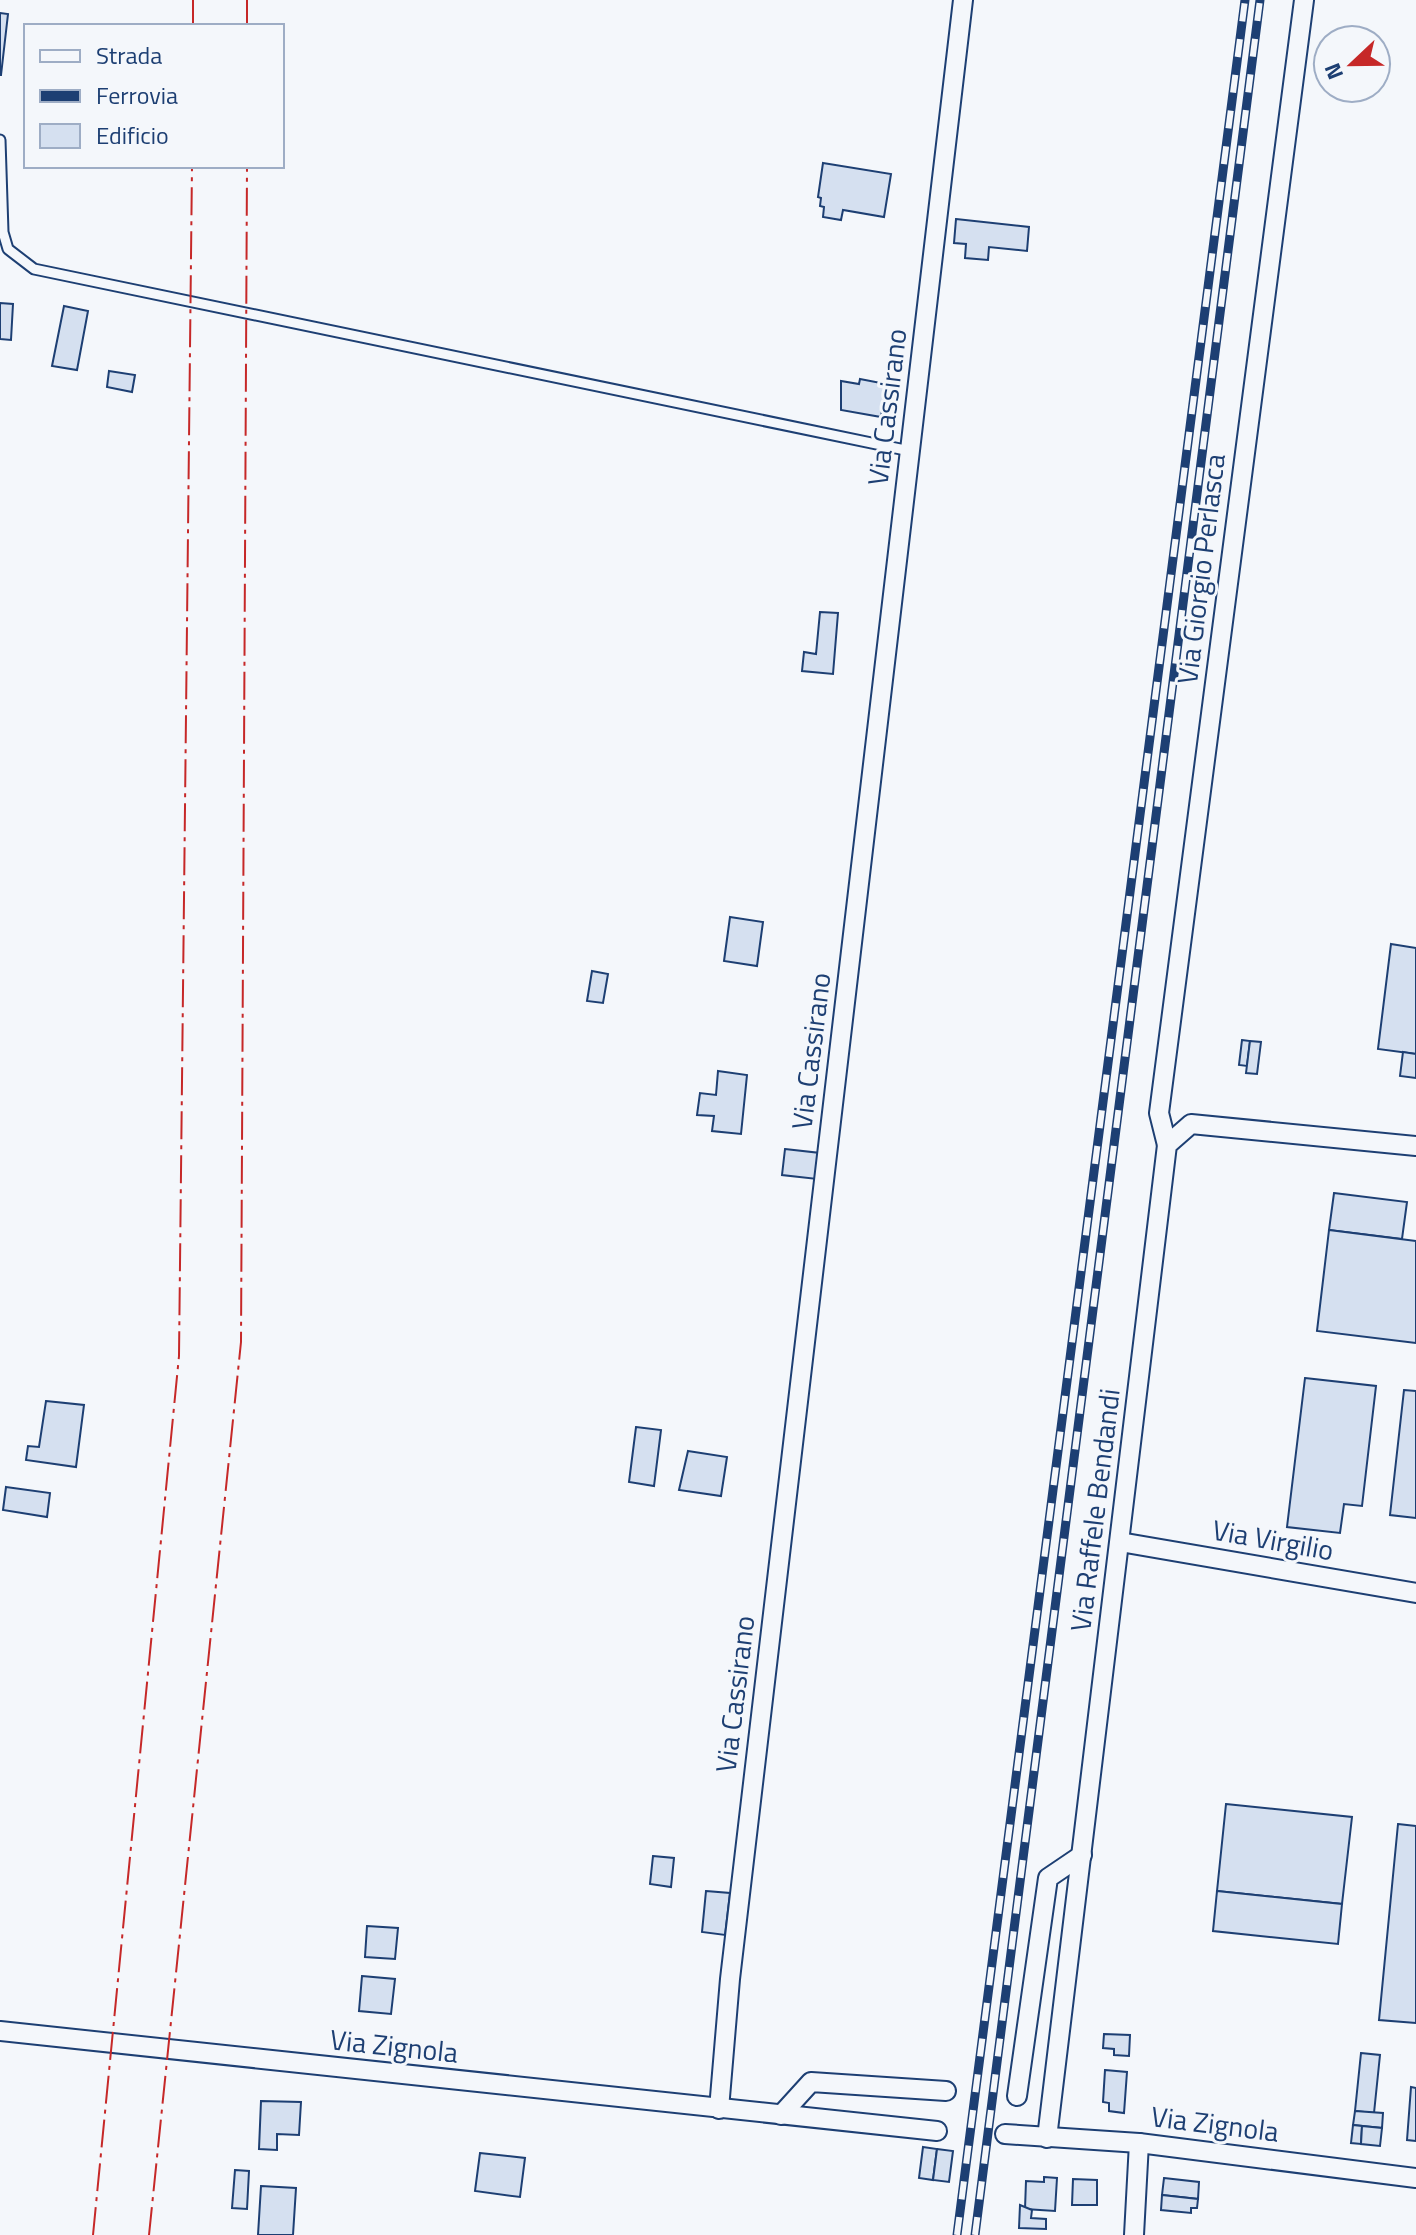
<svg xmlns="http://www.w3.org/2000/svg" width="1416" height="2235" viewBox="0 0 1416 2235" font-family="'Titillium Web',sans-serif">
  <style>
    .building { fill: #d5e0f0; stroke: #1d3f73; stroke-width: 2 }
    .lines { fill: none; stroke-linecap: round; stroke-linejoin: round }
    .service-casing { stroke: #1d3f73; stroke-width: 13 }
    .minor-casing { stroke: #1d3f73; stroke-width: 22 }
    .service { stroke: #f4f7fb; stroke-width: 9 }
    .minor { stroke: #f4f7fb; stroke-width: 18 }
    .rail-casing { stroke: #1d3f73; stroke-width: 9 }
    .rail { stroke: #f4f7fb; stroke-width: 6; stroke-dasharray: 18; stroke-linecap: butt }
    .power { stroke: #c62828; stroke-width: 2; stroke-dasharray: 28 6 4 6; stroke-linecap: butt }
    .labels { text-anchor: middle; stroke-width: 6; stroke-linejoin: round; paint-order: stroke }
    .street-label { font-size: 28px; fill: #1d3f73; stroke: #f4f7fb }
  </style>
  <rect width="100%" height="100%" fill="#f4f7fb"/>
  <g class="building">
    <polygon points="0,13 8,14 1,75 0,75"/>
    <polygon points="823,163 891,174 884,217 843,210 841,220 823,217 824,207 820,206 821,198 818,197"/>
    <polygon points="956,219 1029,227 1027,251 989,247 988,260 965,258 966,244 954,243"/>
    <polygon points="0,303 13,304 11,340 0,339"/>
    <polygon points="64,306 88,311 77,370 52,366"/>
    <polygon points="109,371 135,375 132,392 107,387"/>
    <polygon points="860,379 886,384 881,417 841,410 841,381 859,384"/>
    <polygon points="820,612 838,613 833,674 802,671 804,652 816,654"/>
    <polygon points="730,917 763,922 757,966 724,961"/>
    <polygon points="1391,944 1416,948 1416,1054 1378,1049"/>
    <polygon points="592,971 608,974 603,1003 587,1001"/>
    <polygon points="1242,1040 1250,1041 1247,1066 1239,1065"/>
    <polygon points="1250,1041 1261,1042 1257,1074 1246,1073"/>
    <polygon points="1403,1052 1416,1054 1416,1078 1400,1076"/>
    <polygon points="718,1071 747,1075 741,1134 712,1131 714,1116 697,1115 700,1093 716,1095"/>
    <polygon points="785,1149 820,1153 817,1179 782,1175"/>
    <polygon points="1334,1193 1407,1202 1402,1239 1329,1230"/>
    <polygon points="1329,1230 1416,1241 1416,1343 1317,1331"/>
    <polygon points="1305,1378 1376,1386 1362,1506 1344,1504 1340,1533 1287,1527"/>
    <polygon points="1404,1390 1416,1391 1416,1518 1390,1515"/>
    <polygon points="46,1401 84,1405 76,1467 26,1460 28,1446 39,1447"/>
    <polygon points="636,1427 661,1430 654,1486 629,1482"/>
    <polygon points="688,1451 727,1457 721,1496 679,1490"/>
    <polygon points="6,1487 50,1493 47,1517 3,1510"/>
    <polygon points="1226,1804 1352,1817 1342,1904 1217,1891"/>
    <polygon points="1398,1824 1416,1826 1416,2023 1379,2020"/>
    <polygon points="653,1856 674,1858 671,1887 650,1884"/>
    <polygon points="706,1891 730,1893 725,1935 702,1932"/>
    <polygon points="1217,1891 1342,1904 1338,1944 1213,1931"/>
    <polygon points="367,1926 398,1928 395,1959 365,1957"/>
    <polygon points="362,1976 395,1979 391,2014 359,2011"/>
    <polygon points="1104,2034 1130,2035 1129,2056 1114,2055 1114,2049 1103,2048"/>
    <polygon points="1361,2053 1380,2055 1374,2113 1355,2111"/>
    <polygon points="1105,2070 1127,2072 1124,2113 1109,2111 1109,2103 1103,2102"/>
    <polygon points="1411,2087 1416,2088 1416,2141 1407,2140"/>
    <polygon points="261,2101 301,2102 299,2135 277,2134 277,2150 259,2149"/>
    <polygon points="1355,2111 1383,2113 1382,2128 1353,2125"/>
    <polygon points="1353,2125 1362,2126 1361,2144 1351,2143"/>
    <polygon points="1362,2126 1382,2128 1380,2146 1361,2144"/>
    <polygon points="923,2147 937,2149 933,2180 919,2178"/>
    <polygon points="937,2149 953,2151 949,2182 933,2180"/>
    <polygon points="480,2153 525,2158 520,2197 475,2191"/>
    <polygon points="235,2170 249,2171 247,2209 232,2208"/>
    <polygon points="1044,2177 1057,2178 1055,2211 1025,2209 1026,2181 1044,2182"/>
    <polygon points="1164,2178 1199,2182 1198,2199 1162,2195"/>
    <polygon points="1073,2179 1097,2180 1097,2205 1072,2205"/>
    <polygon points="261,2186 296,2188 293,2235 258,2235"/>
    <polygon points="1162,2195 1198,2199 1197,2208 1191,2208 1191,2213 1161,2210"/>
    <polygon points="1020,2205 1032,2210 1031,2218 1046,2219 1046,2229 1019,2228"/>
  </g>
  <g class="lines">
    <g class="service-casing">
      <polyline id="service" points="0,140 3,232 8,249 34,269 910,451"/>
    </g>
    <g class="minor-casing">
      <g id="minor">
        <polyline points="1167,1145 1159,1113 1304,0"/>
        <polyline points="1120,1542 1416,1593"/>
        <polyline points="0,2031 937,2131"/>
        <polyline points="1017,2096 1048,1878 1082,1855"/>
        <polyline points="719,2109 730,1979 963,0"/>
        <polyline points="781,2115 811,2082 946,2091"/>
        <polyline points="1005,2134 1139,2143 1416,2178"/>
        <polyline points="1047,2138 1167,1145 1191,1124 1416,1146"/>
        <polyline points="1134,2235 1139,2143"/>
      </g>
    </g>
    <use href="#service" class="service"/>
    <use href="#minor" class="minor"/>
    <g class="rail-casing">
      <g id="rail">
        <polyline points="957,2235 1245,0"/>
        <polyline points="975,2235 1260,0"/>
      </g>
    </g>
    <use href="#rail" class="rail"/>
    <g class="power">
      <polyline points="193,26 193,0"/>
      <polyline points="247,26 247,0"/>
      <polyline points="93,2235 179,1356 192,166"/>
      <polyline points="149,2235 241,1342 247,166"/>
    </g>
  </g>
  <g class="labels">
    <g class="street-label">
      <text transform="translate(887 407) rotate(-83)" y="10">Via Cassirano</text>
      <text transform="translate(1201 569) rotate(-83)" y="10">Via Giorgio Perlasca</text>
      <text transform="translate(811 1051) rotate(-83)" y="10">Via Cassirano</text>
      <text transform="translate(1095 1510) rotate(-83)" y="10">Via Raffele Bendandi</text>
      <text transform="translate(1273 1540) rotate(10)" y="10">Via Virgilio</text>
      <text transform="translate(735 1694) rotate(-83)" y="10">Via Cassirano</text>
      <text transform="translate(394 2046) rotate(6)" y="10">Via Zignola</text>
      <text transform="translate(1215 2124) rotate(7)" y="10">Via Zignola</text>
    </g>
  </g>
  <rect x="24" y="24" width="260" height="144" fill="#f4f7fb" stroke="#9eadc5" stroke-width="2"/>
  <rect x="40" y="50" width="40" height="12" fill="#f4f7fb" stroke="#9eadc5" stroke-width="2"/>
  <text x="96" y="64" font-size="24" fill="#1d3f73">Strada</text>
  <rect x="40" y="90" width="40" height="12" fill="#1d3f73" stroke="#9eadc5" stroke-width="2"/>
  <text x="96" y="104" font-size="24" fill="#1d3f73">Ferrovia</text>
  <rect x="40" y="124" width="40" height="24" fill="#d5e0f0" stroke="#9eadc5" stroke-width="2"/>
  <text x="96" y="144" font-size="24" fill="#1d3f73">Edificio</text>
  <g transform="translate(1352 64) rotate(248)"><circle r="38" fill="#f4f7fb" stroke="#9eadc5" stroke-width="2"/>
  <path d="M0-6L14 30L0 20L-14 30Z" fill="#c62828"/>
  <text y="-12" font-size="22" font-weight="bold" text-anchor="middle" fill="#1d3f73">N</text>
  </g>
</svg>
